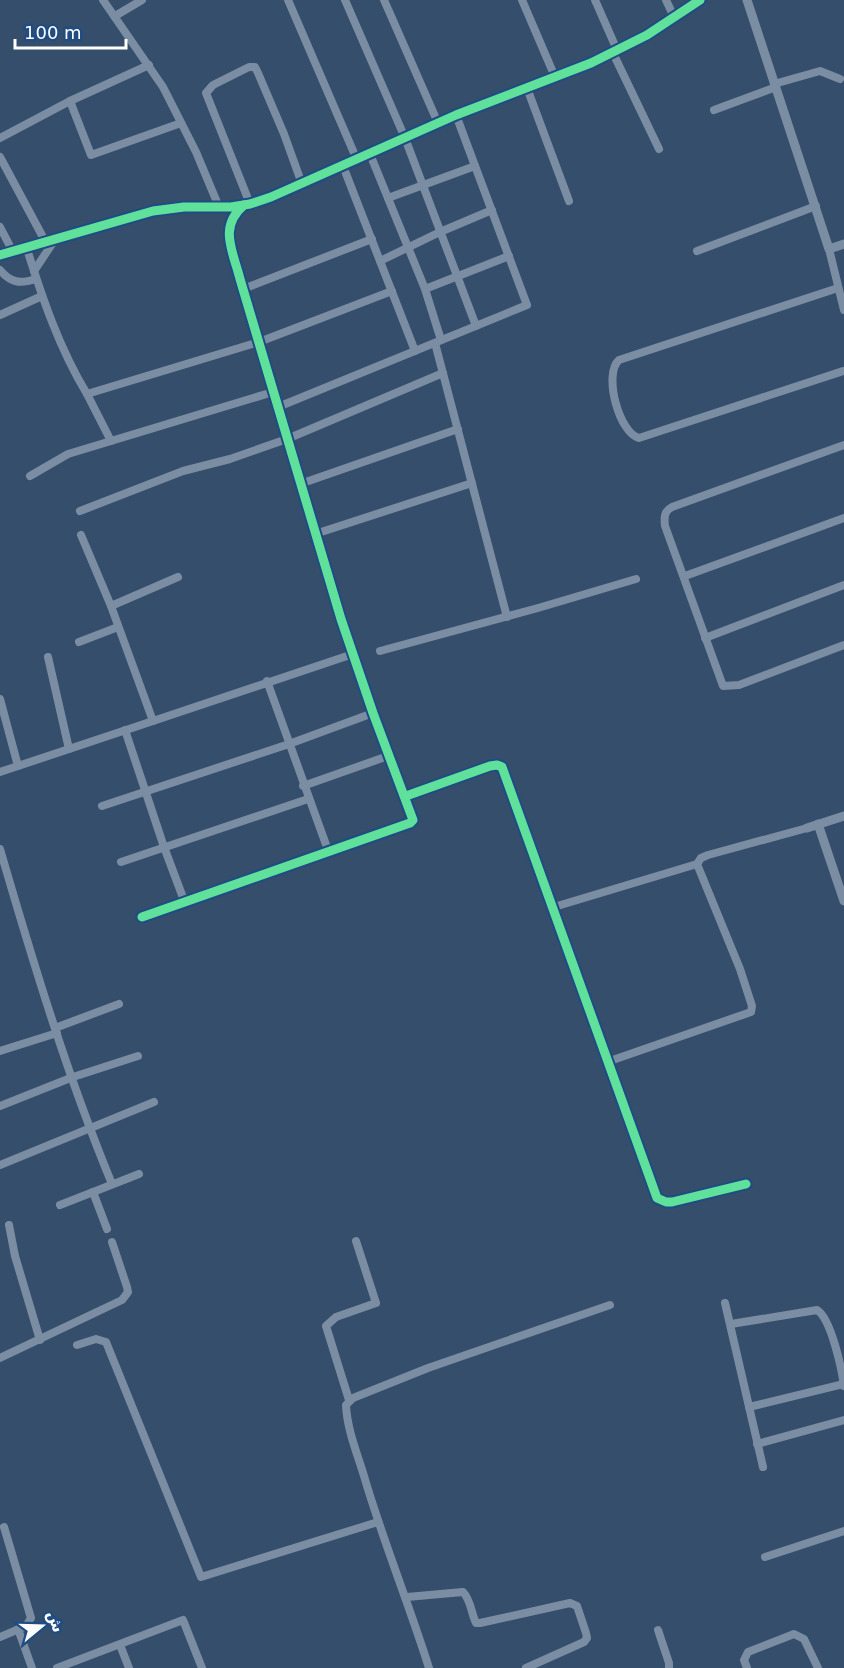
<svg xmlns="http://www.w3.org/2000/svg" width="844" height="1668" viewBox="0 0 844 1668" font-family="'DejaVu Sans',Cairo,sans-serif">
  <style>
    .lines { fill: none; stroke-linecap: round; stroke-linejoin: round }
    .minor { stroke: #7b8da2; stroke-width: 8 }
    .tertiary { stroke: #7b8da2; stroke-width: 9 }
    .cycleway-casing { stroke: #1f4c83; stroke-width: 13 }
    .cycleway { stroke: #60e19b; stroke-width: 9 }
  </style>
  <rect width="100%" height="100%" fill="#354e6c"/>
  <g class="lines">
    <g class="minor">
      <polyline points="103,0 163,87 196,152 219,207"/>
      <polyline points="288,0 357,160"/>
      <polyline points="345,0 405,138 476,326"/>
      <polyline points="384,0 438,123"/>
      <polyline points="522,0 555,77"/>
      <polyline points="595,0 617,50"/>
      <polyline points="666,0 674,17"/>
      <polyline points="115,16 142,0"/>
      <polyline points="613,53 659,149"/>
      <polyline points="774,84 820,71 840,79"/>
      <polyline points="527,88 569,201"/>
      <polyline points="70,101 91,155 181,123"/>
      <polyline points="714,110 776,87"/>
      <polyline points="0,138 70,101 149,65"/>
      <polyline points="370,154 425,289 441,340"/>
      <polyline points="0,157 45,241"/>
      <polyline points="343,166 415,351"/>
      <polyline points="388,198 475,166"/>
      <polyline points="250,204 206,93 213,85 249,67 255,67 258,73 284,134 302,184"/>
      <polyline points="0,227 12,250"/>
      <path d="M26 246C42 297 59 348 87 394"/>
      <polyline points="829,249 844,310"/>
      <polyline points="697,251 816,206"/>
      <polyline points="380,261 440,232 492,210"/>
      <path d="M0 270C11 283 20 284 36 279"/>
      <polyline points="34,271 56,238"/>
      <path d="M838 288 619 360C603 374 619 433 639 438L843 371"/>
      <polyline points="243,289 372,239"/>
      <polyline points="425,289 509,256"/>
      <polyline points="0,315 42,296"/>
      <polyline points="435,343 507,617"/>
      <polyline points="278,407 527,305 456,115"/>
      <polyline points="111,441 87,394 259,342 392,291"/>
      <path d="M844 445 672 507C664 511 664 518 665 526L723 686 739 685 844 645"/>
      <polyline points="30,476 68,454 273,392"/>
      <polyline points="300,484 458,429"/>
      <polyline points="80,511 183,471 230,459 287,439 443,373"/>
      <polyline points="315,534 472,483"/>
      <polyline points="685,576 844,518"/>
      <polyline points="111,606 178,577"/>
      <polyline points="705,638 844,585"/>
      <polyline points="79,642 118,627"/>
      <polyline points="380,651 538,608 636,579"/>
      <polyline points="48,657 69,749"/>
      <polyline points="267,681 329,853"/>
      <polyline points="0,699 18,766"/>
      <polyline points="153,721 353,654"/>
      <polyline points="125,730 164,847 185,903"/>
      <polyline points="0,772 153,721 111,606 81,535"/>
      <polyline points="303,786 388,756"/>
      <polyline points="406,796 490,766 497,765 502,767 657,1198 666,1202 672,1202 746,1184"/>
      <polyline points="102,806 289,744 373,713"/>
      <path d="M0 849C33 962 67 1075 112 1184"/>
      <polyline points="121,862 308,799"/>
      <polyline points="554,907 697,864 701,858 708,855 807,828"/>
      <path d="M142 917 410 823 413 820 373 713 341 619 240 279C233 251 218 227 244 205"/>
      <polyline points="55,1028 119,1004"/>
      <polyline points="0,1051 57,1033"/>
      <polyline points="607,1062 751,1012 752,1006 740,969 697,864"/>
      <polyline points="0,1106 73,1077 138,1056"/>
      <polyline points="0,1165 154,1102"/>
      <polyline points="93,1192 107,1229"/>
      <polyline points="60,1205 139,1174"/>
      <polyline points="9,1225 15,1256 40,1340"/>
      <polyline points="725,1303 763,1467"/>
      <path d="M731 1324 817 1310C831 1318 842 1370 844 1386"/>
      <polyline points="77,1345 96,1339 106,1342 201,1577 378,1522"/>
      <polyline points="0,1358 122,1300 128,1292 127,1287 112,1242"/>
      <polyline points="349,1400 326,1326 336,1317 376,1303 356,1241"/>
      <polyline points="749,1407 844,1384"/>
      <polyline points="757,1444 844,1420"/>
      <polyline points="765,1557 844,1531"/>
      <path d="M407 1597 463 1592C471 1600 471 1613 476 1623H480L570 1603 577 1606 586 1633 587 1638 584 1642 526 1668"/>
      <polyline points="18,1629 32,1668"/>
      <polyline points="658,1630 669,1663 669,1668"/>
      <polyline points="0,1637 26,1626 31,1618 4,1527"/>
      <polyline points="120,1645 129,1668"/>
      <polyline points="57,1668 183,1620 202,1668"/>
      <path d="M429 1668C409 1604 383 1541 364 1476 357 1453 347 1429 346 1405L353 1398 428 1368 610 1305"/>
      <polyline points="747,1668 744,1660 748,1652 794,1634 804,1639 818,1668"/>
    </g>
    <g class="tertiary">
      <polyline points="747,0 829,249 844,244"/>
      <polyline points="0,255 153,211 184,207 231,207 250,204 271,197 456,115 591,63 647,35 700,0"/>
      <polyline points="818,824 844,901"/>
      <polyline points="807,828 844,816"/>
    </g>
    <g class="cycleway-casing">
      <g id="cycleway">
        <polyline points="0,255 153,211 184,207 231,207 250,204 271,197 456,115 591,63 647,35 700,0"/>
        <polyline points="406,796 490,766 497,765 502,767 657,1198 666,1202 672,1202 746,1184"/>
        <path d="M142 917 410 823 413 820 373 713 341 619 240 279C233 251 218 227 244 205"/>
      </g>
    </g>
    <use href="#cycleway" class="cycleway"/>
  </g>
  <g transform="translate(42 1626) rotate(71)" stroke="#1f4c83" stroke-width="4.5" paint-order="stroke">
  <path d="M0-4.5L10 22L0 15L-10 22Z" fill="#ffffff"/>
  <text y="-9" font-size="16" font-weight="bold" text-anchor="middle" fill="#ffffff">ش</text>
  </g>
  <path d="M15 39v9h111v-9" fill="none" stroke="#ffffff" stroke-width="3"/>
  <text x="24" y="39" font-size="18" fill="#ffffff" stroke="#1f4c83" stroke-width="4.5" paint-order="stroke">100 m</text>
</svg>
